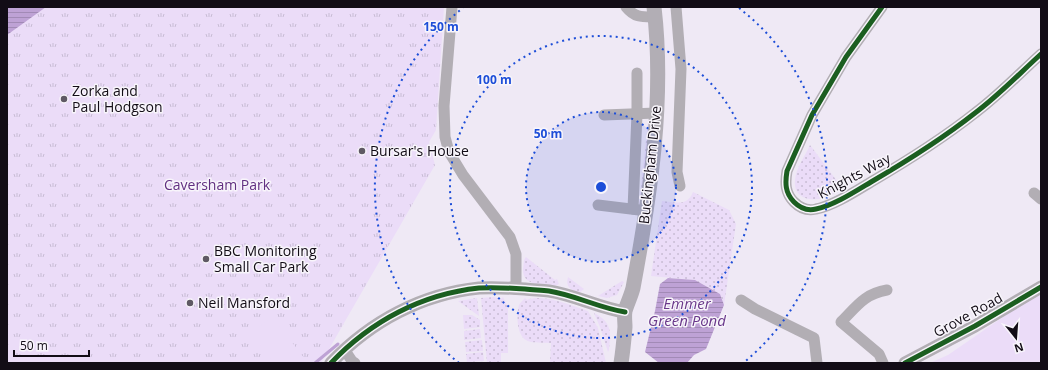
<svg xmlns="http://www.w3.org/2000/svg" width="1048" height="370" viewBox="0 0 1048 370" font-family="'Open Sans',sans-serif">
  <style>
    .grass { fill: url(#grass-dots) }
    .park { fill: url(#park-tufts) }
    .garden { fill: #ebdcf8 }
    .water { fill: url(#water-rules) }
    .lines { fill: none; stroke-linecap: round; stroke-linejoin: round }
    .stream { stroke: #bea2d5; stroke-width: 3 }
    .minor { stroke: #b2aeb4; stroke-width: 11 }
    .tertiary { stroke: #b2aeb4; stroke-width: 13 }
    .secondary { stroke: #b2aeb5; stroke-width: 15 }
    .cycleway-casing { stroke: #f8f5fb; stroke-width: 8 }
    .cycleway { stroke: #1b5e20; stroke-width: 5 }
    .ring { fill: none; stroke: #1d4ed8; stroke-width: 2; stroke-dasharray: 2 4 }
    .poi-dot { fill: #5f5964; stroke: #f8f5fb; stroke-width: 1.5 }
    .labels { text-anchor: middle; stroke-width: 3; stroke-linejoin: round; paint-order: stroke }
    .poi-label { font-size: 14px; fill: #120c16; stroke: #f8f5fb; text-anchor: start }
    .street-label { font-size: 14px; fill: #120c16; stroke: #f8f5fb }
    .park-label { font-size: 14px; fill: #612f81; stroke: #f8f5fb }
    .water-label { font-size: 15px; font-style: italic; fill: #69378a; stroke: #f8f5fb }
    .centre { fill: #1d4ed8; stroke: #f8f5fb; stroke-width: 2 }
    .ring-label { font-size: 12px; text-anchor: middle; font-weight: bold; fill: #1d4ed8; stroke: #f8f5fb; stroke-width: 3; stroke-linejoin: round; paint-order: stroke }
  </style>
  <defs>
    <pattern id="grass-dots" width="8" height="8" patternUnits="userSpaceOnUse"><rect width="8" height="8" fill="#ebdcf8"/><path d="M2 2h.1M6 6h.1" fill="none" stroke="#c8bcd4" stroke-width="1.8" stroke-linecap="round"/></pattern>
    <pattern id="park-tufts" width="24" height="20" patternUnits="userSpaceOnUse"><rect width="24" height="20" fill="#ebdcf8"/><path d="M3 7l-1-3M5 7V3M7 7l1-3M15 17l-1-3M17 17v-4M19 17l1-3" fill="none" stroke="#c8bcd4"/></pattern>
    <pattern id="water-rules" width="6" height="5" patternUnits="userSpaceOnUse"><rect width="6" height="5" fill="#bea2d5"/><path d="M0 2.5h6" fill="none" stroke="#a28ab6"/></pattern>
  </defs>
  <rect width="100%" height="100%" fill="#efe9f5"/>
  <g class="grass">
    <polygon points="648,122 650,124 641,204 639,206"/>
    <path d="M810 145 843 189C837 192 830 196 823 198 809 202 793 197 795 180 796 168 805 156 810 145Z"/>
    <path d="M693 192 729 210 736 224 724 305 720 294 695 280 651 276 662 201C676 202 687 207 693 192Z"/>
    <path d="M526 257 555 280 557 279 559 284 555 286C543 285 522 286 523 269 524 264 523 260 526 257Z"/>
    <path d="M568 277 584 289 579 293C571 290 565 287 568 277Z"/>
    <polygon points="622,281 624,282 617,295 607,298 598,296"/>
    <polygon points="494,297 501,299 503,297 508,307 508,353 501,353 501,363 487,363 481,298"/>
    <polygon points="477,298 479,316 458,301"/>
    <path d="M525 298 527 300C542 293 573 306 588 311L598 328 606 363H550L551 343C544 342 532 344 526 340 517 335 516 315 519 305 520 303 523 300 525 298Z"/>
    <path d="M594 313C612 322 611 332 609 350L608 352 600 327Z"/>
    <polygon points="463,315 472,315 480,320 480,327 464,329"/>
    <polygon points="480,329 481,338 464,340 464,331"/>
    <polygon points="482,340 483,351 466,352 465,342"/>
    <polygon points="483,352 484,361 467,362 466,354"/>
  </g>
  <polygon class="park" points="7,7 444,7 436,130 429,142 435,165 321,363 7,363"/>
  <g class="garden">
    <polygon points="1041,291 1041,363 930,363 948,355"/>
    <polygon points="272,317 305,359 300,363 274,363 251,333"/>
  </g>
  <g class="water">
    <polygon points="7,7 46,7 7,35"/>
    <polygon points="668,278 695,280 720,294 724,305 706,349 694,355 687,363 659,363 645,352 655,311 660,284"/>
  </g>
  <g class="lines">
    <polyline class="stream" points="315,363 338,344"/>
    <g class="minor">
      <polyline points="452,7 444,106 445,137 449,152 463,175 510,237 516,254 516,281 515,289"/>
      <path d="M626 7C635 18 642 17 656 17"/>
      <polyline points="676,7 681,69 677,172 680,186"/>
      <path d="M882 7 846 57 812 115 787 171C785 183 785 193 794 202 800 208 808 211 816 209 833 206 856 191 871 182 907 161 942 139 975 113 998 96 1019 74 1041 54"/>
      <polyline points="604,115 656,113"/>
      <polyline points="1034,193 1041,199"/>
      <polyline points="598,205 639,210"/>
      <polyline points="633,209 637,114 637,73"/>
      <polyline points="741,300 755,309 814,338 817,363"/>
      <polyline points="344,349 352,361 355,363"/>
      <path d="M883 363 879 354 841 322C857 306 864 294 887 290"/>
    </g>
    <g class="tertiary">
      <path d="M331 363C371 321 422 294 479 288 494 287 510 288 525 289 533 290 541 290 549 291 575 295 599 308 625 312"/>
      <polyline points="905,363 975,326 1041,287"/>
    </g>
    <path class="secondary" d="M621 363C623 351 624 339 625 327 625 322 624 316 625 311 627 304 631 296 633 288 650 196 665 101 654 7"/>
    <g class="cycleway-casing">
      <g id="cycleway">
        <path d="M882 7 846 57 812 115 787 171C785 183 785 193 794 202 800 208 808 211 816 209 833 206 856 191 871 182 907 161 942 139 975 113 998 96 1019 74 1041 54"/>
        <path d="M331 363C371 321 422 294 479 288 494 287 510 288 525 289 533 290 541 290 549 291 575 295 599 308 625 312"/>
        <polyline points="905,363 975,326 1041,287"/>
      </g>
    </g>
    <use href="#cycleway" class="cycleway"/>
  </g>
  <circle cx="601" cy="187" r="75" fill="#1d4ed8" fill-opacity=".12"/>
  <g class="ring">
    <circle cx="601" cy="187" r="75"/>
    <circle cx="601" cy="187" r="151"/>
    <path d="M459 363A226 226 0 0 1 463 8M739 8A226 226 0 0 1 743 363"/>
  </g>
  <g class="poi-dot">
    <circle cx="64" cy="99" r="4"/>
    <circle cx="362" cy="151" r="4"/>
    <circle cx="206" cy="259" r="4"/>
    <circle cx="190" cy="303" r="4"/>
  </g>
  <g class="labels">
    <g class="poi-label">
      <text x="72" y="96">Zorka and<tspan x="72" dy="16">Paul Hodgson</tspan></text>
      <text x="370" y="156">Bursar's House</text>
      <text x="214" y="256">BBC Monitoring<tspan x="214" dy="16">Small Car Park</tspan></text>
      <text x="198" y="308">Neil Mansford</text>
    </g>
    <g class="street-label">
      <text transform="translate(650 165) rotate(-84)" y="5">Buckingham Drive</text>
      <text transform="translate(854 176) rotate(-28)" y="5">Knights Way</text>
      <text transform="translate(968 315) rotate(-29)" y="5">Grove Road</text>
    </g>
    <g class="park-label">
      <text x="217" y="190">Caversham Park</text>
    </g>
    <g class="water-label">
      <text x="687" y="309">Emmer<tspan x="687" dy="17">Green Pond</tspan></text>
    </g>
  </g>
  <circle cx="601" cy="187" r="6" class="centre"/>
  <g class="ring-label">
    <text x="441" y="31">150 m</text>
    <text x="494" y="84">100 m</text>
    <text x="548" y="138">50 m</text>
  </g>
  <rect width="1048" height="370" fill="none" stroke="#120c16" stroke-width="16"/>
  <g transform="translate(1016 338) rotate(163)" stroke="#f8f5fb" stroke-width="3" paint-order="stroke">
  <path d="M0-3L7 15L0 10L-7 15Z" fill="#120c16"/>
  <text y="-6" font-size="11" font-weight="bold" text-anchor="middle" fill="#120c16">N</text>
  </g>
  <path d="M14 350v6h75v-6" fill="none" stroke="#120c16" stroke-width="2"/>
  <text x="20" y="350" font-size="12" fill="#120c16" stroke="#f8f5fb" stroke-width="3" paint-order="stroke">50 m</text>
</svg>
